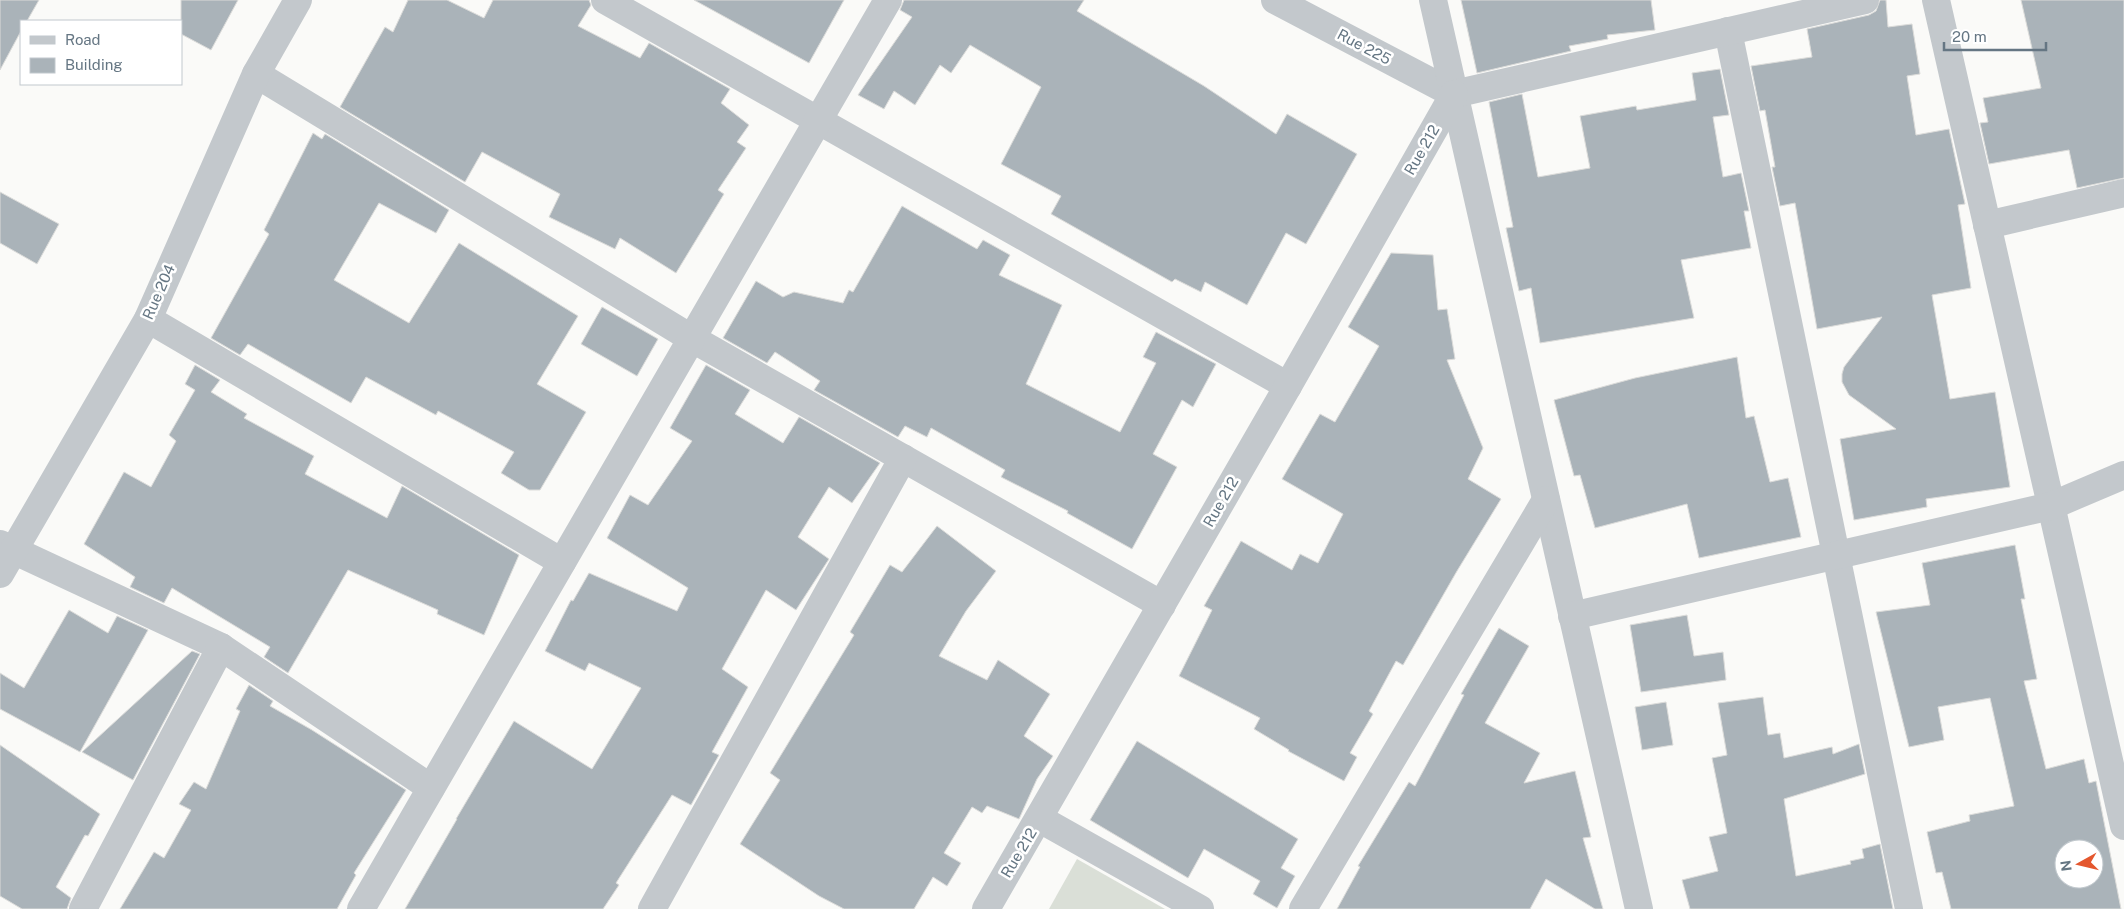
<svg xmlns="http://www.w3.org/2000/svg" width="2124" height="909" viewBox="0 0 2124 909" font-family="'Public Sans',sans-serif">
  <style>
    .green { fill: #dadfd7 }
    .building { fill: #aab3b9; stroke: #dcdcda; fill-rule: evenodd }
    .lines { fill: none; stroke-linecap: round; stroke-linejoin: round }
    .minor { stroke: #c3c8cc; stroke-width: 28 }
    .labels { text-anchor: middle; stroke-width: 5; stroke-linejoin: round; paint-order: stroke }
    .street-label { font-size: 15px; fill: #657683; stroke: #fff }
  </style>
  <rect width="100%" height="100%" fill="#fafaf8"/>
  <polygon class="green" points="1077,859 1165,909 1049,909"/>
  <g class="building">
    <polygon points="0,0 39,0 27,21 21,21 21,31 0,70"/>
    <polygon points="181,0 238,0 211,50 181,34"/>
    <polygon points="408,0 447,0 484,18 493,0 589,0 591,5 578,26 640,58 649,43 730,89 721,103 749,125 737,142 746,148 718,190 724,194 676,273 620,238 615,249 549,217 560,194 482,152 465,182 340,107 385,27 393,32"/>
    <polygon points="694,0 844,0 809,63"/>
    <polygon points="904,0 1084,0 1077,11 1204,86 1276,134 1287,114 1357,154 1306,244 1286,233 1247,305 1205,282 1201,292 1175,279 1172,282 1051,214 1061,196 1001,164 1041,87 970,45 951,73 940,65 915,105 894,91 884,109 858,95 912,17 900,10"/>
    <polygon points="1461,0 1651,0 1655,30 1607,35 1608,39 1569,46 1571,51 1477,73"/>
    <polygon points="1880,0 1886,0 1888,27 1912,24 1920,74 1907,76 1916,135 1949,129 1965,204 1958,205 1971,288 1932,295 1950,399 1995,392 2010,487 1926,499 1927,507 1854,520 1840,439 1896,429 1849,395 1842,382 1842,374 1844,367 1882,317 1817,329 1795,203 1780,206 1772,167 1775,167 1765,110 1760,111 1751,66 1812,57 1807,29 1869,15 1876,11"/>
    <polygon points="2021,0 2124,0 2124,178 2077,188 2069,150 1989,164 1980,123 1988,122 1983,98 2041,88"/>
    <polygon points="1720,69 1729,115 1713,117 1723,177 1741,173 1749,211 1744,211 1751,248 1681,260 1694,318 1540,343 1531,288 1519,291 1506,228 1513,227 1489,102 1522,94 1538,177 1590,168 1580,116 1636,106 1637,110 1696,100 1692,73"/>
    <polygon points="313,133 322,139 325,134 449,210 436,233 379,203 334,280 409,323 459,243 578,316 537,384 586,412 540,490 529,490 501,473 514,452 438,411 436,415 366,377 351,403 248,344 240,355 211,338 269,234 264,230"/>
    <polygon points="0,192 59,224 37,264 0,243"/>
    <polygon points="902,206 977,249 983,240 1010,255 999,275 1062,305 1026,384 1120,432 1156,363 1143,357 1156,332 1216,364 1193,407 1182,400 1153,454 1177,467 1132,549 1067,513 1068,511 1001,477 1005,470 931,428 927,437 905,426 898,437 814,390 820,381 775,352 767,363 723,338 756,281 783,297 794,292 843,303 849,290 853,292"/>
    <polygon points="1391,253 1433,255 1438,310 1447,309 1455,359 1447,360 1483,448 1468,479 1501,499 1457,571 1403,665 1396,661 1369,711 1373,714 1350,753 1357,757 1344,781 1288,751 1289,750 1254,729 1260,718 1179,676 1212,610 1204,606 1241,541 1292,570 1300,554 1318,563 1343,514 1282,479 1320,414 1335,422 1379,346 1348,327"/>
    <polygon points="602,307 658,339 637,376 581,344"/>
    <polygon points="1737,357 1746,418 1754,416 1770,482 1788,478 1801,537 1699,558 1687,504 1595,528 1580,475 1574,476 1554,400 1635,378"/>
    <polygon points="195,365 220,380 211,392 247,414 244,418 314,456 305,474 387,518 402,486 519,555 484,635 437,614 438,610 348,570 288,673 264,657 270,647 172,588 164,603 130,587 135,577 84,544 124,472 151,487 176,441 169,435 195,390 185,384"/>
    <polygon points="706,365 750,390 735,414 783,443 799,417 880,463 852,503 829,487 798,537 829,559 796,610 766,590 722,669 748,687 712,752 719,755 691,805 672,795 616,883 619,885 603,909 405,909 457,819 456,819 514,721 592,769 641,688 589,663 585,671 545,651 571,600 573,601 589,573 677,611 688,588 607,538 630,495 648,505 692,441 670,428"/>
    <polygon points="937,526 996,571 966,611 939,656 987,680 998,660 1050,694 1024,736 1053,756 1037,779 1019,819 987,806 982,813 972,807 944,853 961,863 947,886 933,877 914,909 844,909 819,896 740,844 780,780 770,773 854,635 850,632 890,565 902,572"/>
    <path d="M2015 545 2025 599H2021L2037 679 2024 681 2046 769 2084 759 2089 783 2096 781 2121 909H1951L1942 872 1936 873 1927 832 1970 821 1969 815 2014 806 1990 698 1938 707 1944 740 1909 747 1876 612 1930 605 1922 563ZM2064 849H2094V879H2064Z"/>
    <polygon points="69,610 108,633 117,616 148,630 80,752 0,709 0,673 24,688"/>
    <polygon points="1687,615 1694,656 1723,652 1726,680 1641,692 1630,625"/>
    <polygon points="1499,628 1529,646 1485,723 1540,753 1524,783 1575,771 1591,837 1583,838 1603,909 1595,909 1546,879 1530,909 1337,909 1360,867 1358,866 1409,782 1415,786 1464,695 1461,694"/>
    <polygon points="192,651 200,654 133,780 82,752"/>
    <polygon points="249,685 273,701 270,706 312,730 406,790 354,873 356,875 337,909 120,909 154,852 164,858 191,810 179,804 194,782 206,789 240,711 236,709"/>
    <polygon points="1763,697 1768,735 1780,733 1784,758 1832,747 1833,754 1859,744 1865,774 1784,799 1796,876 1851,864 1850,861 1864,858 1862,849 1880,844 1893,909 1690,909 1682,880 1718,871 1709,837 1727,833 1712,758 1727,755 1718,703"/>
    <polygon points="1666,702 1673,745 1642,750 1635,707"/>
    <polygon points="1137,741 1298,839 1281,868 1295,876 1277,908 1253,894 1260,881 1204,849 1188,878 1090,820"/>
    <polygon points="0,745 100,814 88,836 85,835 56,887 71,898 67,909 22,909 0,896"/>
  </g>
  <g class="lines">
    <g class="minor">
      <polyline points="605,0 1288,386"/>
      <polyline points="1275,0 1454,94"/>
      <polyline points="1433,0 1639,909"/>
      <polyline points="1936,0 2124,826"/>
      <polyline points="1728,31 1909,909"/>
      <polyline points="256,74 691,338 1162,605"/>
      <polyline points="1454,94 1865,0"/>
      <polyline points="1987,225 2124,193"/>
      <polyline points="148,319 562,562"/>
      <polyline points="0,544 221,647 431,788"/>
      <polyline points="0,574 148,319 256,74 298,0"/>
      <polyline points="1572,616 2051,506 2124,475"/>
      <polyline points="1040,819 1200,909"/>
      <polyline points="83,909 221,647"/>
      <polyline points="361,909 888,0"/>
      <polyline points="652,909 903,458"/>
      <polyline points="986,909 1288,386 1454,94"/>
      <polyline points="1303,909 1546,500"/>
    </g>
  </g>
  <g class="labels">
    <g class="street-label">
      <text transform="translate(1364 47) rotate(28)" y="5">Rue 225</text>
      <text transform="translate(1422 150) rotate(-60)" y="5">Rue 212</text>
      <text transform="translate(159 292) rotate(-66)" y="5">Rue 204</text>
      <text transform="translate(1221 502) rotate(-60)" y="5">Rue 212</text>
      <text transform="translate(1019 853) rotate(-59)" y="5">Rue 212</text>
    </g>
  </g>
  <rect x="20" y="20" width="162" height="65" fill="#ffffff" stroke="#c1c8cd"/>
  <rect x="30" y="36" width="25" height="8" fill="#c3c8cc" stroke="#c1c8cd"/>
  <text x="65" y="45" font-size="15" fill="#657683">Road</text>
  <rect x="30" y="58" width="25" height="15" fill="#aab3b9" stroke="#c1c8cd"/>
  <text x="65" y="70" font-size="15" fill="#657683">Building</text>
  <g transform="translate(2079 864) rotate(262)"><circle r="24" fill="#ffffff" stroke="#c1c8cd"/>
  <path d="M0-4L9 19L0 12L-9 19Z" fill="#e4572e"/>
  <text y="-8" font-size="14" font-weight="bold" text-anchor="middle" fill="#657683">N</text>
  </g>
  <path d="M1944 42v8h102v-8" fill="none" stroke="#657683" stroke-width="2.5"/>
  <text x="1952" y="42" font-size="15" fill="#657683" stroke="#ffffff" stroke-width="4" paint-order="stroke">20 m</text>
</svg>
